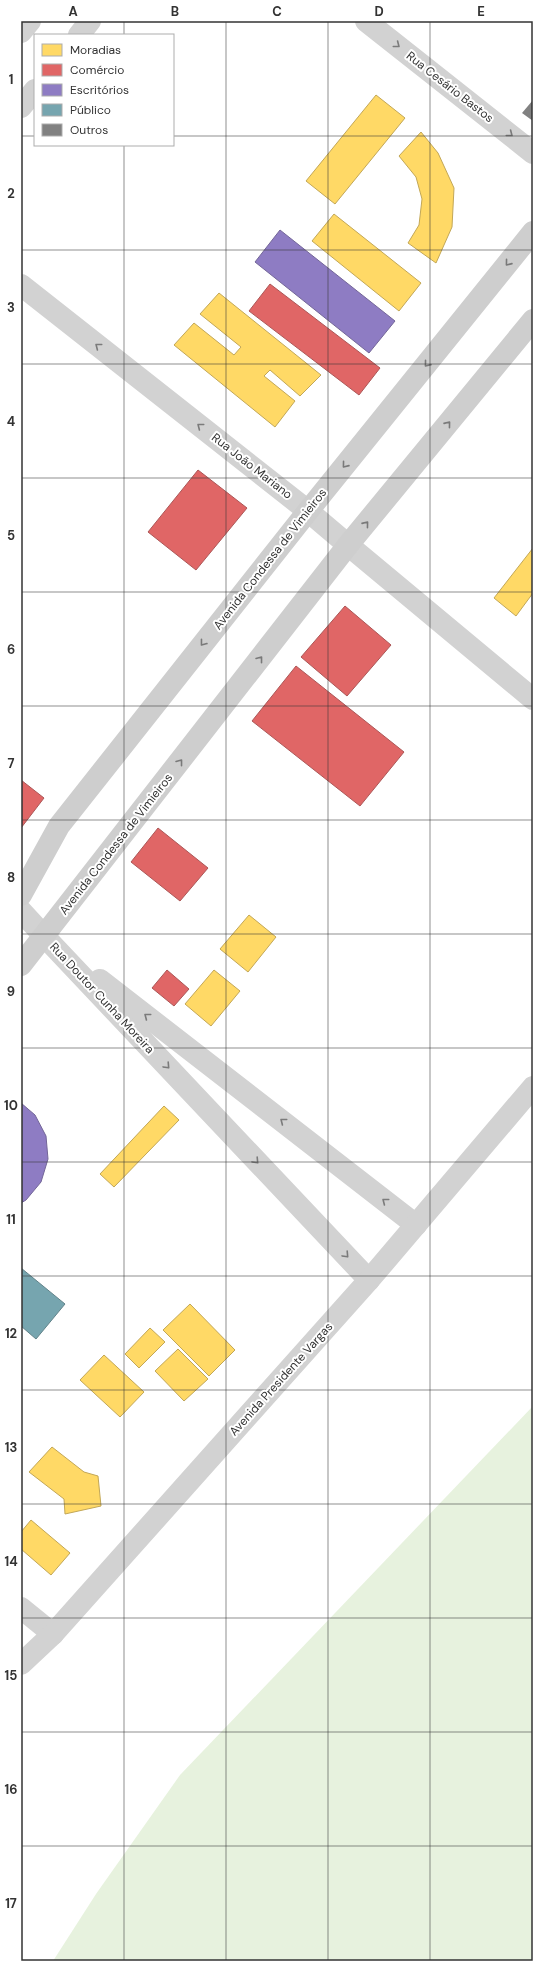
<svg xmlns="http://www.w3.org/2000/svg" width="554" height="1982" viewBox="0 0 554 1982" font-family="'DM Sans',sans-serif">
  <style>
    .water { fill: #e7f2de }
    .homes { fill: #ffd966; stroke: #c2a757 }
    .shops { fill: #e06666; stroke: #ac5757 }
    .offices { fill: #8e7cc3; stroke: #736698 }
    .public { fill: #76a5af; stroke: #62838a }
    .building { fill: #818181 }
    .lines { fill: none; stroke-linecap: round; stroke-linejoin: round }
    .minor { stroke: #d2d2d2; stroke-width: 22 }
    .tertiary { stroke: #d2d2d2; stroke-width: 22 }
    .secondary { stroke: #cecece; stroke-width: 22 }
    .oneway { stroke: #7b7b7b }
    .oneway2 { stroke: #797979 }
    .grid { fill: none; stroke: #333; stroke-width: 1; stroke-opacity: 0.55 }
    .labels { text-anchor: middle; stroke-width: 4; stroke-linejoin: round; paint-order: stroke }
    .street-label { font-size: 12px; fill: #333; stroke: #fff }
    .neatline { fill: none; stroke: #333; stroke-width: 1.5 }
    .grid-label { font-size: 13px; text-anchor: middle; font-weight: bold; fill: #333 }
  </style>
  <rect width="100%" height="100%" fill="#fff"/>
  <polygon class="water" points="533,1406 533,1961 53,1961 96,1894 180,1775"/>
  <g class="homes">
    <polygon points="376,95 405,118 335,204 306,181"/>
    <polygon points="421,132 438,153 454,188 452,227 436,263 408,243 419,225 422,199 416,177 399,156"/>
    <polygon points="334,214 421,283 399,311 312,241"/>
    <polygon points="219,293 321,375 300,396 270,370 264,376 295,401 275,427 174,345 194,323 234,355 241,347 200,314"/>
    <polygon points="533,548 533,593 516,616 494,598"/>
    <polygon points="249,915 276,937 248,972 220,949"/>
    <polygon points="214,970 240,991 211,1026 185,1004"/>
    <polygon points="164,1106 179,1120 114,1187 100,1174"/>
    <polygon points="190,1304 235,1350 209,1376 163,1330"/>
    <polygon points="150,1328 165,1342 139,1368 125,1354"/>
    <polygon points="178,1349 208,1379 184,1401 155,1371"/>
    <polygon points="104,1355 144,1392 120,1417 80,1380"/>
    <polygon points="52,1447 84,1472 98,1476 101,1506 65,1514 64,1499 29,1472"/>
    <polygon points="31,1520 70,1553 51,1575 21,1549 21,1532"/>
  </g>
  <g class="shops">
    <polygon points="270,284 380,368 359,395 249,311"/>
    <polygon points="198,470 247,508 196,570 148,532"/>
    <polygon points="345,606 391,645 347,696 301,657"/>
    <polygon points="296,666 404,752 360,806 252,721"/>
    <polygon points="21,780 44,798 21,828"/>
    <polygon points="158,828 208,868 180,901 131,862"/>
    <polygon points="167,970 189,989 174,1006 152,988"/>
  </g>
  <g class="offices">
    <polygon points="280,230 395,321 369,353 255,262"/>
    <polygon points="21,1103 35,1115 46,1136 48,1159 41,1182 26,1200 21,1203"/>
  </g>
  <polygon class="public" points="21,1268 65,1304 36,1339 21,1326"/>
  <polygon class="building" points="533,100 533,121 522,113"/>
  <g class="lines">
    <g class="minor">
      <polyline points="366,21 533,153"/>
      <polyline points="348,545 533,699"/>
      <polyline points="44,936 369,1280"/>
      <polyline points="100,980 416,1225"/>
      <polyline points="21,1608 53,1634"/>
      <polyline points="21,1664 53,1634 369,1280 533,1087"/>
    </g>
    <g class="tertiary">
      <polyline points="21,32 30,21"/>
      <polyline points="79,35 90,21"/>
      <polyline points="21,107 35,90"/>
      <polyline points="21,285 308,511 348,545"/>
      <polyline points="21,911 44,936"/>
    </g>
    <g class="secondary">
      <polyline points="21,895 59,826 308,511 533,232"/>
      <polyline points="21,965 348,545 533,320"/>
    </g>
  </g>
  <defs><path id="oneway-chevron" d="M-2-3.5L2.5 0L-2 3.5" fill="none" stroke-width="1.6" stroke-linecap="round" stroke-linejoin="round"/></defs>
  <g class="oneway">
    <use href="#oneway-chevron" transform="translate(397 45) rotate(38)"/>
    <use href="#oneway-chevron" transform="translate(510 134) rotate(38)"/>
    <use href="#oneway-chevron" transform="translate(98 346) rotate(-142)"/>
    <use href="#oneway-chevron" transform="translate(200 426) rotate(-142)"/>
    <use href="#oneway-chevron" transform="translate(147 1016) rotate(-142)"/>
    <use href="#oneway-chevron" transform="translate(167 1066) rotate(47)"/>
    <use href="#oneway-chevron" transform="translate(283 1121) rotate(-142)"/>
    <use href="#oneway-chevron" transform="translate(256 1161) rotate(47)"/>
    <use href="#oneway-chevron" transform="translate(385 1201) rotate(-142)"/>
    <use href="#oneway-chevron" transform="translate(346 1255) rotate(47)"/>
  </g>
  <g class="oneway2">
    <use href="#oneway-chevron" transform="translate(508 263) rotate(129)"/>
    <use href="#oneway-chevron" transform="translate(427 364) rotate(129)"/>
    <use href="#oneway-chevron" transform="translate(448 424) rotate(-51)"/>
    <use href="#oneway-chevron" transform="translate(345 465) rotate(129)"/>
    <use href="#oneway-chevron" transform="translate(366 524) rotate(-51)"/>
    <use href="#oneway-chevron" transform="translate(203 643) rotate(128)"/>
    <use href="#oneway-chevron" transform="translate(260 659) rotate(-52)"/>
    <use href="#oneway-chevron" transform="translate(180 762) rotate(-52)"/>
  </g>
  <path class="grid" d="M124 21V35M226 21V1961M328 21V1961M430 21V1961M21 136H35M173 136H533M124 145V1961M21 250H533M21 364H533M21 478H533M21 592H533M21 706H533M21 820H533M21 934H533M21 1048H533M21 1162H533M21 1276H533M21 1390H533M21 1504H533M21 1618H533M21 1732H533M21 1846H533"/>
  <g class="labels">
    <g class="street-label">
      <text transform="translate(450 87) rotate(38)" y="4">Rua Cesário Bastos</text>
      <text transform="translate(252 466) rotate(38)" y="4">Rua João Mariano</text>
      <text transform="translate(270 559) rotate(-52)" y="4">Avenida Condessa de Vimieiros</text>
      <text transform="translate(116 844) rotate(-52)" y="4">Avenida Condessa de Vimieiros</text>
      <text transform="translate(102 998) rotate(47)" y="4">Rua Doutor Cunha Moreira</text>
      <text transform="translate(281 1379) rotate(-48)" y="4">Avenida Presidente Vargas</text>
    </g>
  </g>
  <rect width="554" height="1982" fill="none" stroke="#ffffff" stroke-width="44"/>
  <rect x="34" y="34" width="140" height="112" fill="#ffffff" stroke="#adadad"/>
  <rect x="42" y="44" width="20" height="12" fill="#ffd966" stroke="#adadad"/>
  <text x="70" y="54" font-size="12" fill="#333333">Moradias</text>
  <rect x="42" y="64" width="20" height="12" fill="#e06666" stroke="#adadad"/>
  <text x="70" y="74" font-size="12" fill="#333333">Comércio</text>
  <rect x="42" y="84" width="20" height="12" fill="#8e7cc3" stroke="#adadad"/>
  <text x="70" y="94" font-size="12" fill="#333333">Escritórios</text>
  <rect x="42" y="104" width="20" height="12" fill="#76a5af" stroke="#adadad"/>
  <text x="70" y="114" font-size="12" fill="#333333">Público</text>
  <rect x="42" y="124" width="20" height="12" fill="#818181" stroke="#adadad"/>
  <text x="70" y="134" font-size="12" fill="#333333">Outros</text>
  <rect x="22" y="22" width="510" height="1938" class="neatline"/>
  <g class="grid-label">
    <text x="73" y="16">A</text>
    <text x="175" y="16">B</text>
    <text x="277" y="16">C</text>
    <text x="379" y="16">D</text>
    <text x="481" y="16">E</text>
    <text x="11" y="84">1</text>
    <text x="11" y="198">2</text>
    <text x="11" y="312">3</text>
    <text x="11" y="426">4</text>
    <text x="11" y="540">5</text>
    <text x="11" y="654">6</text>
    <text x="11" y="768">7</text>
    <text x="11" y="882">8</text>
    <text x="11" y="996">9</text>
    <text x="11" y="1110">10</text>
    <text x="11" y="1224">11</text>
    <text x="11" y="1338">12</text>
    <text x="11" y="1452">13</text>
    <text x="11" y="1566">14</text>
    <text x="11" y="1680">15</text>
    <text x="11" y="1794">16</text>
    <text x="11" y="1908">17</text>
  </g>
</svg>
